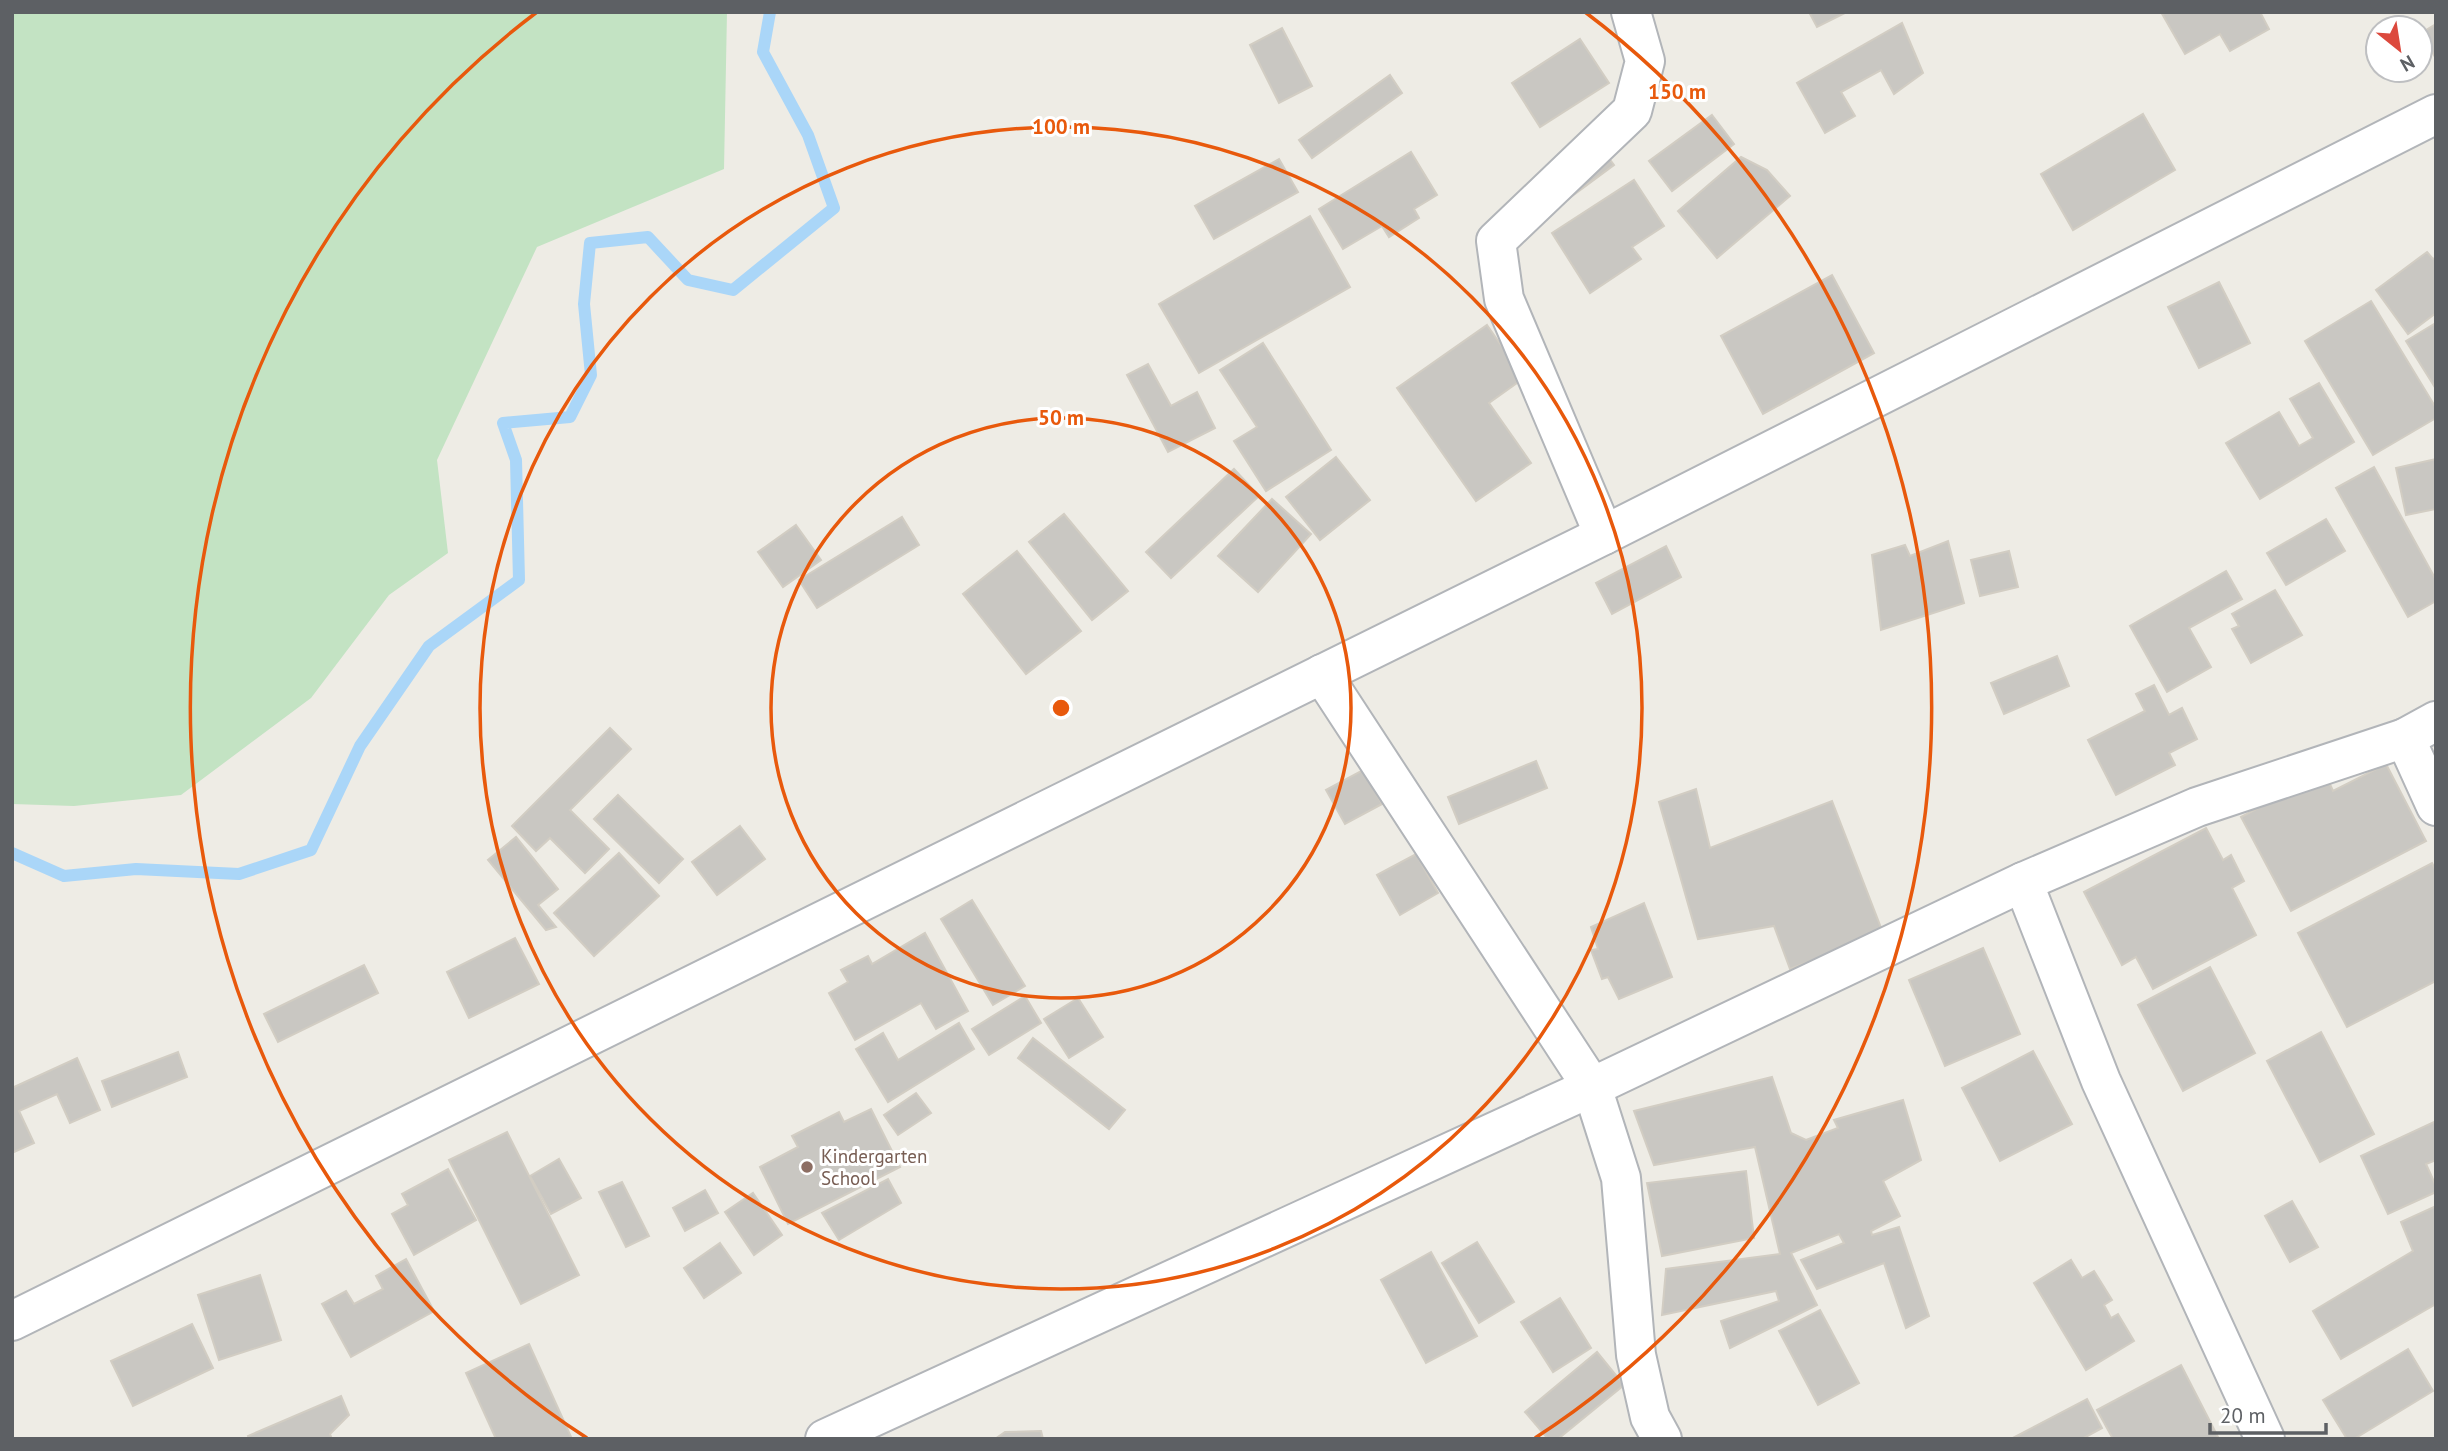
<svg xmlns="http://www.w3.org/2000/svg" width="2448" height="1451" viewBox="0 0 2448 1451" font-family="'PT Sans',sans-serif">
  <style>
    .green { fill: #c3e3c3 }
    .lines { fill: none; stroke-linecap: round; stroke-linejoin: round }
    .stream { stroke: #aad6f8; stroke-width: 12 }
    .building { fill: #c9c7c2; stroke: #d2cdc3; stroke-width: 2 }
    .minor-casing { stroke: #b2b5b9; stroke-width: 42 }
    .minor { stroke: #fff; stroke-width: 38 }
    .ring { fill: none; stroke: #e8590c; stroke-width: 3.5 }
    .education-dot { fill: #8d6e63; stroke: #fff; stroke-width: 2.5 }
    .labels { text-anchor: middle; stroke-width: 6; stroke-linejoin: round; paint-order: stroke }
    .education-label { font-size: 19px; fill: #785e54; stroke: #fff; text-anchor: start }
    .centre { fill: #e8590c; stroke: #fff; stroke-width: 3.5 }
    .ring-label { font-size: 21px; text-anchor: middle; font-weight: bold; fill: #e8590c; stroke: #fff; stroke-width: 6; stroke-linejoin: round; paint-order: stroke }
  </style>
  <rect width="100%" height="100%" fill="#eeece5"/>
  <polygon class="green" points="12,12 727,12 724,169 537,247 437,460 448,553 389,595 311,698 181,795 74,806 12,804"/>
  <g class="lines">
    <polyline class="stream" points="12,853 64,876 136,869 239,874 311,850 360,746 429,646 519,580 516,460 503,423 570,417 591,375 584,304 590,243 648,237 688,280 733,290 834,208 808,135 763,52 770,12"/>
  </g>
  <g class="building">
    <polygon points="1809,12 1844,12 1845,13 1817,27"/>
    <polygon points="2161,12 2260,12 2269,29 2230,51 2220,34 2185,54"/>
    <polygon points="1902,23 1923,73 1894,94 1881,70 1841,92 1855,116 1825,133 1797,83"/>
    <polygon points="2436,24 2436,56 2435,57 2421,33"/>
    <polygon points="1282,28 1312,86 1279,103 1250,45"/>
    <polygon points="1580,39 1609,83 1540,127 1512,83"/>
    <polygon points="1390,75 1402,93 1312,158 1299,140"/>
    <polygon points="2143,114 2175,170 2073,230 2041,174"/>
    <polygon points="1712,115 1734,144 1672,191 1649,161"/>
    <polygon points="1599,145 1614,165 1568,199 1554,179"/>
    <polygon points="1411,152 1437,195 1414,209 1419,218 1389,237 1382,226 1343,249 1319,209"/>
    <polygon points="1741,157 1767,170 1790,196 1717,258 1678,211"/>
    <polygon points="1279,159 1298,192 1214,239 1195,206"/>
    <polygon points="1634,180 1664,226 1632,247 1641,259 1590,293 1552,233"/>
    <polygon points="1310,216 1350,287 1199,373 1159,304"/>
    <polygon points="2427,252 2433,259 2436,257 2436,313 2408,334 2376,290"/>
    <polygon points="1832,275 1874,353 1763,414 1721,336"/>
    <polygon points="2219,282 2250,343 2199,368 2168,307"/>
    <polygon points="2371,301 2436,408 2436,418 2373,455 2305,341"/>
    <polygon points="2434,324 2436,327 2436,389 2406,341"/>
    <polygon points="1487,325 1524,378 1489,403 1531,463 1476,501 1397,388"/>
    <polygon points="1263,343 1331,450 1266,491 1234,441 1257,427 1220,370"/>
    <polygon points="1148,364 1171,406 1197,392 1215,428 1168,452 1127,375"/>
    <polygon points="2319,383 2354,442 2260,499 2226,443 2279,412 2299,446 2313,438 2290,399"/>
    <polygon points="1336,457 1370,500 1320,540 1286,497"/>
    <polygon points="2436,459 2436,509 2406,515 2396,468"/>
    <polygon points="2374,467 2436,580 2436,601 2408,617 2336,488"/>
    <polygon points="1234,469 1259,496 1171,578 1146,552"/>
    <polygon points="1272,499 1311,534 1258,592 1218,556"/>
    <polygon points="1064,514 1128,591 1092,620 1029,542"/>
    <polygon points="902,517 919,545 817,608 799,580"/>
    <polygon points="2326,519 2345,551 2286,585 2267,553"/>
    <polygon points="796,525 821,560 783,587 758,552"/>
    <polygon points="1948,541 1964,603 1881,630 1872,555 1905,545 1910,556"/>
    <polygon points="1666,546 1681,577 1612,614 1596,583"/>
    <polygon points="1017,551 1081,631 1026,674 963,594"/>
    <polygon points="2009,551 2018,587 1980,596 1971,560"/>
    <polygon points="2226,571 2242,599 2189,628 2211,667 2167,692 2130,626"/>
    <polygon points="2275,590 2302,635 2251,663 2232,629 2239,626 2232,614"/>
    <polygon points="2057,656 2069,686 2004,714 1991,683"/>
    <polygon points="2154,685 2169,715 2182,708 2197,739 2169,753 2175,765 2116,795 2088,740 2145,711 2136,694"/>
    <polygon points="610,728 631,749 570,810 609,849 585,873 550,838 536,851 512,826"/>
    <polygon points="1536,761 1547,788 1459,824 1448,797"/>
    <polygon points="2386,764 2426,841 2291,911 2241,817 2325,773 2333,791"/>
    <polygon points="1363,770 1382,804 1345,824 1326,790"/>
    <polygon points="1696,789 1710,848 1832,801 1883,933 1790,969 1774,926 1698,939 1659,802"/>
    <polygon points="618,795 683,859 659,883 594,819"/>
    <polygon points="740,826 765,859 717,895 692,862"/>
    <polygon points="2206,828 2223,860 2231,855 2244,881 2232,888 2256,935 2153,989 2136,957 2122,965 2084,892"/>
    <polygon points="516,837 558,889 538,905 556,927 546,930 488,860"/>
    <polygon points="619,853 659,896 594,956 554,913"/>
    <polygon points="1416,854 1438,893 1400,915 1377,875"/>
    <polygon points="2432,863 2436,871 2436,981 2347,1027 2298,933"/>
    <polygon points="972,900 1025,986 993,1005 941,919"/>
    <polygon points="1644,903 1672,977 1619,999 1608,977 1602,979 1591,950 1598,949 1591,927"/>
    <polygon points="925,933 968,1011 936,1029 921,1003 855,1040 829,993 848,982 841,970 868,956 872,964"/>
    <polygon points="515,938 539,984 469,1018 447,972"/>
    <polygon points="1983,948 2020,1034 1945,1066 1909,980"/>
    <polygon points="364,965 378,993 278,1042 264,1014"/>
    <polygon points="2210,967 2255,1053 2183,1091 2138,1005"/>
    <polygon points="1025,996 1041,1023 989,1055 972,1029"/>
    <polygon points="1078,998 1103,1037 1069,1058 1044,1019"/>
    <polygon points="959,1023 974,1049 888,1102 856,1049 883,1033 898,1060"/>
    <polygon points="2321,1032 2374,1134 2320,1162 2267,1061"/>
    <polygon points="1033,1038 1125,1110 1109,1129 1018,1058"/>
    <polygon points="2033,1051 2072,1124 2000,1161 1962,1088"/>
    <polygon points="178,1052 187,1077 112,1107 102,1081"/>
    <polygon points="77,1058 100,1110 70,1123 57,1094 19,1111 34,1143 12,1153 12,1088"/>
    <polygon points="1772,1077 1791,1133 1806,1140 1838,1128 1834,1120 1903,1100 1921,1160 1883,1181 1900,1216 1871,1231 1872,1235 1899,1227 1929,1316 1906,1328 1884,1263 1817,1289 1801,1260 1844,1243 1839,1234 1791,1253 1817,1305 1730,1348 1721,1321 1779,1301 1776,1291 1662,1315 1666,1269 1780,1254 1755,1147 1654,1165 1634,1111"/>
    <polygon points="916,1093 931,1113 898,1135 884,1115"/>
    <polygon points="871,1109 900,1167 788,1224 760,1167 798,1147 792,1136 839,1112 844,1122"/>
    <polygon points="2436,1121 2436,1160 2426,1164 2436,1186 2436,1192 2388,1214 2361,1156"/>
    <polygon points="507,1132 579,1275 521,1304 449,1160"/>
    <polygon points="559,1159 581,1198 551,1214 530,1176"/>
    <polygon points="448,1169 476,1220 414,1255 392,1214 408,1205 402,1194"/>
    <polygon points="1746,1171 1754,1238 1662,1256 1647,1183"/>
    <polygon points="888,1179 901,1203 839,1240 822,1213"/>
    <polygon points="622,1182 649,1236 626,1247 599,1192"/>
    <polygon points="705,1190 718,1213 685,1231 673,1208"/>
    <polygon points="753,1193 782,1235 754,1255 725,1212"/>
    <polygon points="2292,1201 2318,1247 2290,1262 2265,1216"/>
    <polygon points="2436,1206 2436,1304 2341,1359 2313,1311 2413,1251 2401,1222"/>
    <polygon points="1477,1242 1514,1302 1479,1323 1442,1263"/>
    <polygon points="720,1243 741,1273 704,1298 684,1268"/>
    <polygon points="1431,1252 1477,1336 1426,1363 1381,1280"/>
    <polygon points="406,1259 434,1311 351,1357 322,1304 346,1291 354,1304 383,1289 376,1276"/>
    <polygon points="2071,1260 2082,1278 2094,1271 2112,1300 2104,1305 2111,1318 2118,1314 2134,1341 2086,1370 2034,1283"/>
    <polygon points="260,1275 281,1340 219,1360 198,1295"/>
    <polygon points="1560,1298 1591,1348 1553,1372 1521,1322"/>
    <polygon points="1820,1310 1859,1383 1818,1405 1779,1331"/>
    <polygon points="192,1324 213,1368 133,1406 111,1361"/>
    <polygon points="529,1344 572,1439 496,1439 466,1373"/>
    <polygon points="2408,1349 2433,1391 2354,1439 2347,1439 2323,1400"/>
    <polygon points="1597,1352 1624,1385 1558,1439 1548,1439 1525,1412"/>
    <polygon points="2181,1365 2219,1439 2113,1439 2097,1410"/>
    <polygon points="341,1396 349,1415 330,1434 332,1439 249,1439 248,1436"/>
    <polygon points="2087,1399 2102,1428 2082,1439 2011,1439"/>
    <polygon points="1041,1431 1043,1439 995,1439 1005,1432"/>
  </g>
  <g class="lines">
    <g class="minor-casing">
      <g id="minor">
        <polyline points="1604,535 1504,299 1496,241 1632,111 1645,61 1631,12"/>
        <polyline points="1322,674 1592,1087 1621,1178 1636,1355 1650,1417 1662,1439"/>
        <polyline points="2436,721 2405,738 2436,806"/>
        <polyline points="12,1321 1604,535 2436,114"/>
        <polyline points="825,1439 1592,1087 2023,882"/>
        <polyline points="2265,1439 2101,1081 2023,882 2197,807 2405,738"/>
      </g>
    </g>
    <use href="#minor" class="minor"/>
  </g>
  <g class="ring">
    <circle cx="1061" cy="708" r="290"/>
    <circle cx="1061" cy="708" r="581"/>
    <path d="M587 1438A871 871 0 0 1 537 12M1585 12A871 871 0 0 1 1535 1438"/>
  </g>
  <circle class="education-dot" cx="807" cy="1167" r="7"/>
  <g class="labels">
    <g class="education-label">
      <text x="821" y="1163">Kindergarten<tspan x="821" dy="22">School</tspan></text>
    </g>
  </g>
  <circle cx="1061" cy="708" r="10" class="centre"/>
  <g class="ring-label">
    <text x="1677" y="99">150 m</text>
    <text x="1061" y="134">100 m</text>
    <text x="1061" y="425">50 m</text>
  </g>
  <rect width="2448" height="1451" fill="none" stroke="#5d6064" stroke-width="28"/>
  <g transform="translate(2399 49) rotate(150)"><circle r="33" fill="#ffffff" stroke="#bebfc1" stroke-width="2"/>
  <path d="M0-5L12 26L0 18L-12 26Z" fill="#dc493d"/>
  <text y="-10" font-size="19" font-weight="bold" text-anchor="middle" fill="#5d6064">N</text>
  </g>
  <path d="M2210 1423v10h116v-10" fill="none" stroke="#5d6064" stroke-width="3.5"/>
  <text x="2220" y="1423" font-size="21" fill="#5d6064" stroke="#ffffff" stroke-width="5" paint-order="stroke">20 m</text>
</svg>
